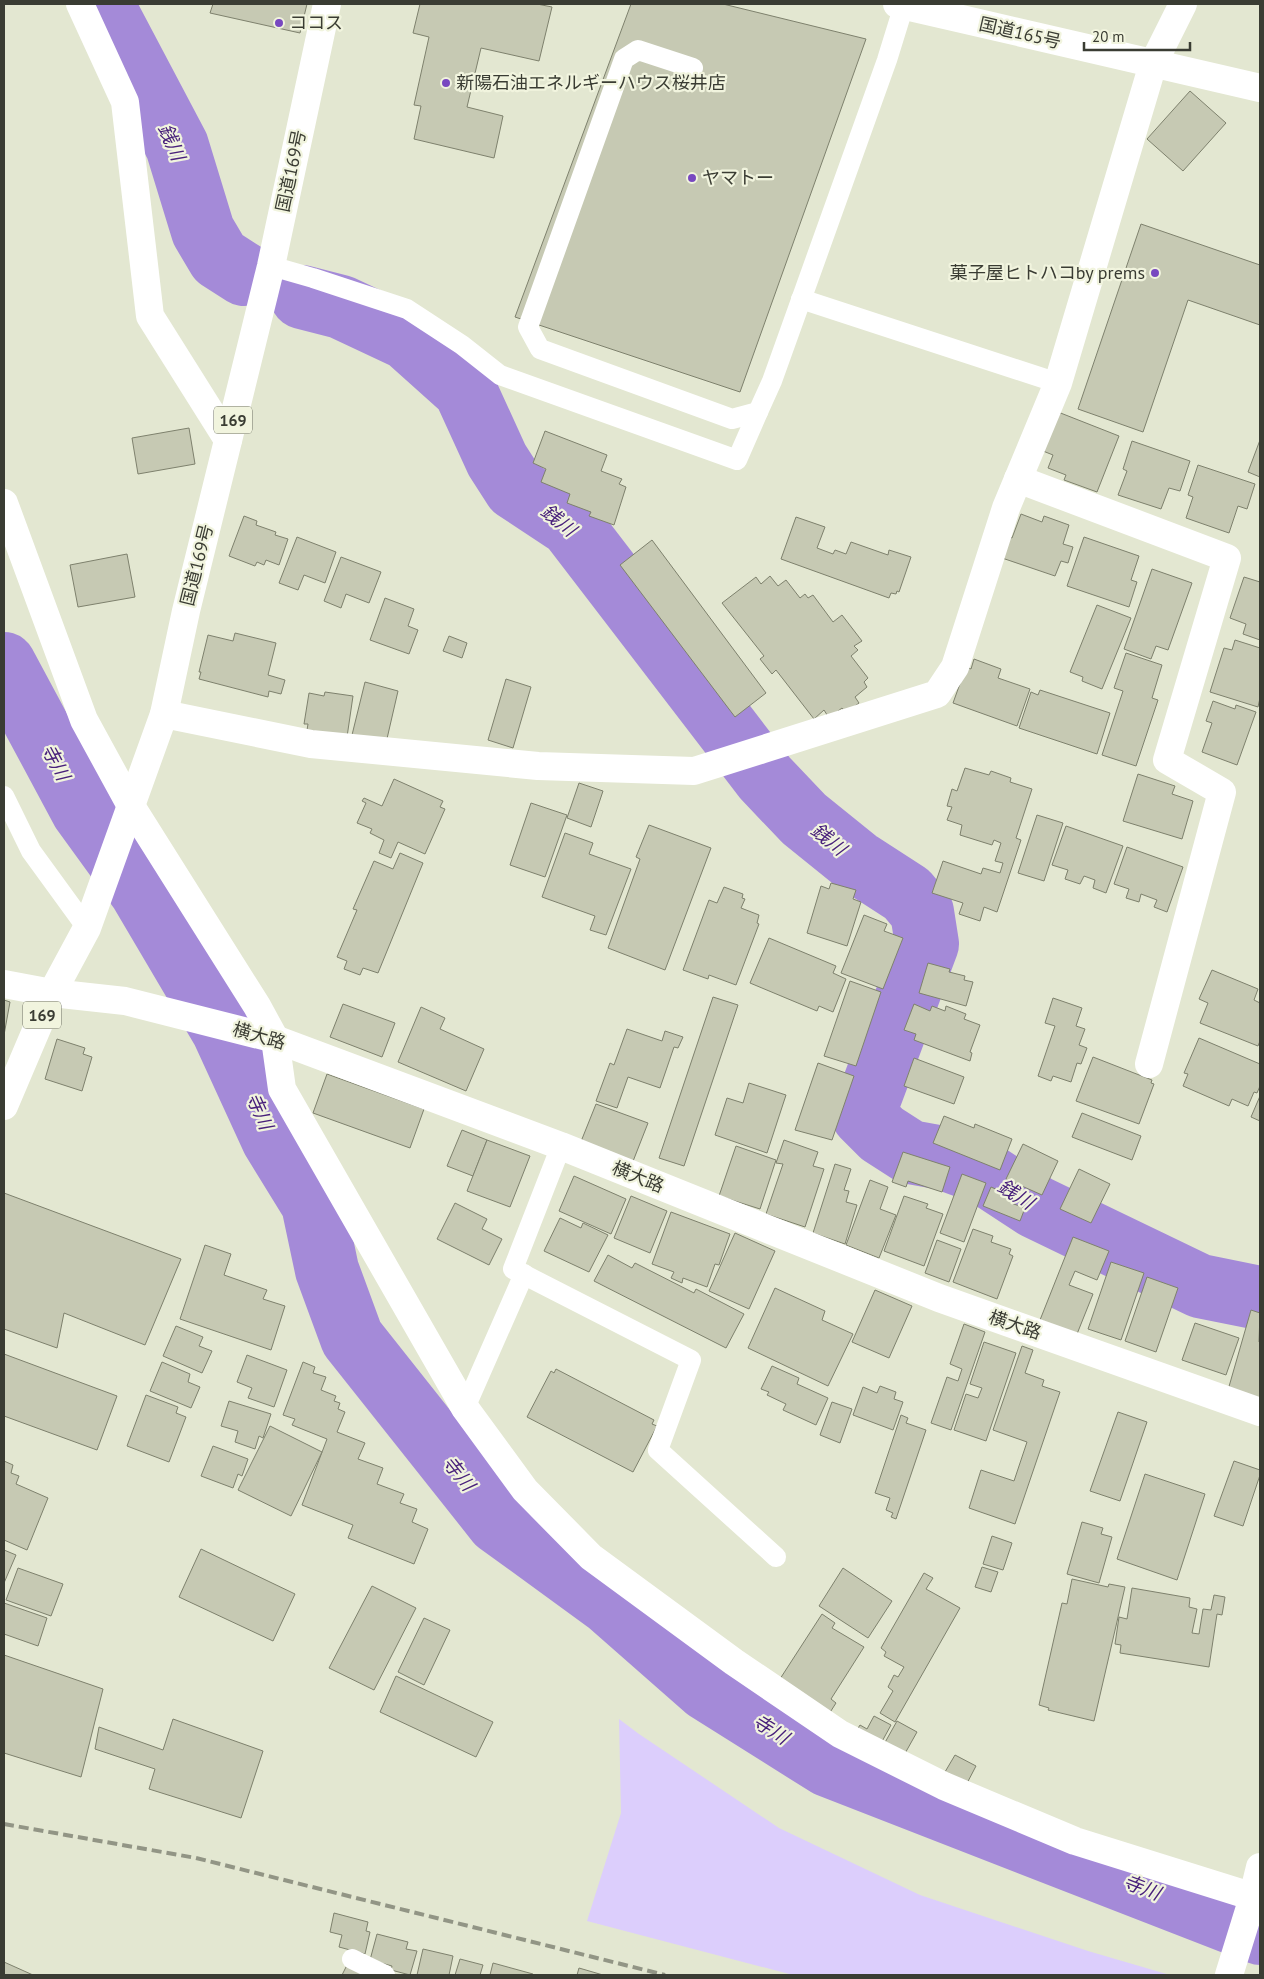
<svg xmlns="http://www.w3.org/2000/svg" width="1264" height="1979" viewBox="0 0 1264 1979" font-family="'PT Sans','Noto Sans JP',sans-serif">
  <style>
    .green { fill: #dccefc }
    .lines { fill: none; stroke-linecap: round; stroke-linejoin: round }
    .river { stroke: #a48ad8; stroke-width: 64 }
    .building { fill: #c6c9b3; stroke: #7e816d }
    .lane { stroke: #fff; stroke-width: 20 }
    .street { stroke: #fff; stroke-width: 28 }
    .highway { stroke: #fff; stroke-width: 28 }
    .rail { stroke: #929585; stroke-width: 4; stroke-dasharray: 10 5; stroke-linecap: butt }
    .poi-dot { fill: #7848c0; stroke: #f1f4de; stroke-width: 2 }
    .labels { text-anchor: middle; stroke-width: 4.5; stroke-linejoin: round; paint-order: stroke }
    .shield { fill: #f1f4de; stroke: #717366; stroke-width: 1 }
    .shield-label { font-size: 16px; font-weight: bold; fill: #3a3c33 }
    .poi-label { font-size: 18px; fill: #3a3c33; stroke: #f1f4de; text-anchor: start }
    .street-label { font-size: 18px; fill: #3a3c33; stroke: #f1f4de }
    .water-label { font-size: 19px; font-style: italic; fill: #48207b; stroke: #f1f4de }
  </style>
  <rect width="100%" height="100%" fill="#e3e7d1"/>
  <polygon class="green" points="619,1719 639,1734 779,1828 920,1895 1088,1951 1170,1975 793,1975 587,1921 621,1813"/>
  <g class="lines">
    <g class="river">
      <polyline points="102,4 177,146 203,231 219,258 244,274"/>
      <polyline points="302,297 341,307 407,338 465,390 497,460 515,488 571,525 765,778 804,819 856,861 907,894 922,912 927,944 863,1115 882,1134 910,1152 943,1158 984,1173 1036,1207 1200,1286 1260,1298"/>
      <polyline points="4,664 83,811 141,891 223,1030 273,1139 313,1204 327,1270 352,1338 498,1522 608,1602 707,1689 828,1765 1260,1933"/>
    </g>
  </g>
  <g class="building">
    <polygon points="213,4 307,4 300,33 210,13"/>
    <polygon points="420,4 537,4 552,7 539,61 481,48 467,107 503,116 494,158 414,139 421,106 414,105 429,37 413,33"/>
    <polygon points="631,4 723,4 866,39 740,392 515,317"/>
    <polygon points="1190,91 1226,123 1183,171 1147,139"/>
    <polygon points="1141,224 1260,265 1260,325 1188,300 1143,432 1078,409"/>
    <polygon points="1058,412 1119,436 1097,492 1064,480 1066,475 1048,468 1053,455 1043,451"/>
    <polygon points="189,428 195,464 138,474 132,438"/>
    <polygon points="545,431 607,455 601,471 622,479 619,484 626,487 614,525 589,516 591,512 567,503 570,494 541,482 546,469 533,463"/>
    <polygon points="1260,440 1260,477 1248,472"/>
    <polygon points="1132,441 1190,461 1180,491 1169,488 1161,509 1118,495 1127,471 1123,469"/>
    <polygon points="1198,465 1255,484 1247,509 1238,506 1229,533 1186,518 1193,497 1188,495"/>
    <polygon points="1021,514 1042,522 1044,516 1069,525 1063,544 1073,547 1068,563 1061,561 1055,576 1002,558 1010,537 1012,538"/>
    <polygon points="244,516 257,521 256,525 276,532 275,535 288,539 279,565 266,560 264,565 257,562 255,566 229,556"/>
    <polygon points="796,517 825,527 817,548 833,554 835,550 846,554 851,542 888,555 889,550 911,557 899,592 897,591 896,594 891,593 889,598 781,559"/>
    <polygon points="297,537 336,552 325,583 304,575 298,590 279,583"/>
    <polygon points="1084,537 1139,556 1131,580 1137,582 1129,607 1067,586"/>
    <polygon points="652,540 766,693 735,717 620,565"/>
    <polygon points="127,554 135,597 78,607 70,565"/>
    <polygon points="341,557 381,572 369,603 346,594 341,608 324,601"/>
    <polygon points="1152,569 1192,583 1168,650 1156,646 1151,659 1124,649"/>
    <polygon points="770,576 778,586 786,580 800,598 805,594 808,598 813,595 833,622 842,615 862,641 854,646 858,650 851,656 868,678 864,682 867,687 855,697 859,703 846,713 842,708 829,718 824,710 814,719 776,670 772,674 760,659 764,656 722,603 756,577 761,584"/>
    <polygon points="1244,577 1260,582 1260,640 1243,634 1246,624 1230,618"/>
    <polygon points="385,598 414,609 408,626 418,630 409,654 370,640"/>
    <polygon points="1097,605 1131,618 1102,689 1082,681 1083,677 1070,672"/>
    <polygon points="235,633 276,643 268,675 285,680 281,694 269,691 268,697 199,679 201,672 199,672 208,635 233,641"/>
    <polygon points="449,636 467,643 462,658 443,651"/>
    <polygon points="1235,640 1260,648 1260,698 1258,707 1210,692 1224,648 1232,650"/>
    <polygon points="1126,653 1162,665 1152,698 1158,700 1136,766 1102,755 1123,691 1114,688"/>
    <polygon points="974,659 1001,669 998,678 1030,689 1017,726 953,703 966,667 971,669"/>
    <polygon points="506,679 531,687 513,748 488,740"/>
    <polygon points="365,682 398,691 386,743 352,735"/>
    <polygon points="1040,690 1110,713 1097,754 1019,728 1031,692 1038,695"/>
    <polygon points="325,692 353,696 347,737 307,730 308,724 304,724 309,693 324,696"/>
    <polygon points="1213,701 1235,709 1236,705 1256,712 1237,765 1202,752 1212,723 1206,721"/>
    <polygon points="965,768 989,775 991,771 1011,778 1010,782 1032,789 1016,838 1021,840 997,912 984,907 980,921 959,914 963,903 932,893 943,861 981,874 983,868 1000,873 1003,863 995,861 1001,843 994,840 992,845 960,835 962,825 947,820 952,807 947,806 952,789 957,791"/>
    <polygon points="1138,774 1175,786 1172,794 1193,801 1182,839 1123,821"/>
    <polygon points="394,779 443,801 440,807 445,809 425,854 398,842 391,858 379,853 384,840 370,833 372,829 357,823 366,803 362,801 364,798 382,806"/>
    <polygon points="579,783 603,791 591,827 567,818"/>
    <polygon points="531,803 567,815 545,877 510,865"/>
    <polygon points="1037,815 1063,823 1044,881 1018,873"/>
    <polygon points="649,825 711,848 665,970 608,948 640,859 636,857"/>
    <polygon points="1066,826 1123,846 1106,893 1093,888 1095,880 1084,876 1080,884 1065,879 1068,870 1052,865"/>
    <polygon points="565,833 593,843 589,854 631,869 606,935 590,930 595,916 542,897"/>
    <polygon points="1127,847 1183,867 1167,912 1154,907 1157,900 1141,894 1139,902 1126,898 1129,889 1114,884"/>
    <polygon points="400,853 423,863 378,973 363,968 360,975 344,969 347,961 337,957 357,910 353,909 374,861 393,869"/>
    <polygon points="831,883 856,890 853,899 861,902 847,946 807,933 821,886 829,889"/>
    <polygon points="724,887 743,894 742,898 745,899 741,908 759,915 757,923 759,924 736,985 709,975 708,979 683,970 709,900 717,903"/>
    <polygon points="864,915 887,924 884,931 903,938 883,989 841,973"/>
    <polygon points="769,938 836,966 833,973 846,979 833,1012 819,1006 817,1011 750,983"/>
    <polygon points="928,963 950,969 949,972 965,976 964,980 973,982 966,1006 919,993"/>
    <polygon points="1212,970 1258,989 1254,1000 1260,1003 1260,1041 1258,1046 1200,1023 1208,1003 1199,999"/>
    <polygon points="850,981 881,992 856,1066 824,1056"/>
    <polygon points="713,997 738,1005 684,1166 659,1158"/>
    <polygon points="1053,998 1082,1008 1076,1026 1085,1029 1079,1045 1087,1048 1081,1064 1077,1063 1071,1082 1053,1076 1051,1081 1038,1076 1055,1026 1045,1023"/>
    <polygon points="4,1000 10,1002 4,1035"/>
    <polygon points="343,1004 395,1023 382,1057 330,1037"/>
    <polygon points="914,1004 930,1011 932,1006 945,1011 946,1006 966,1014 964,1019 980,1025 970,1052 972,1053 970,1061 914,1040 916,1034 904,1030"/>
    <polygon points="421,1007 445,1018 440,1029 484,1049 466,1091 398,1062"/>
    <polygon points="627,1029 662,1041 665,1031 683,1037 678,1048 674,1047 660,1088 628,1077 617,1108 596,1101 610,1063 614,1065"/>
    <polygon points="1199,1038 1260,1064 1260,1086 1257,1093 1254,1092 1248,1106 1232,1099 1229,1106 1183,1086 1188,1074 1184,1073"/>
    <polygon points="57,1039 85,1048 83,1054 92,1057 82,1091 45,1079"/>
    <polygon points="1093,1057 1152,1080 1151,1083 1154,1084 1139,1124 1076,1101"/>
    <polygon points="914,1058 964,1077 954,1104 904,1086"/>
    <polygon points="818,1063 854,1076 832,1140 795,1130"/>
    <polygon points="327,1074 424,1109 410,1148 313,1113"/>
    <polygon points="749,1083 786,1095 767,1153 715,1135 727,1098 743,1103"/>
    <polygon points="1260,1096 1260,1121 1251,1117"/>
    <polygon points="596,1104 648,1123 630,1169 578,1149"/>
    <polygon points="1082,1113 1141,1136 1132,1160 1072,1137"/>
    <polygon points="944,1116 974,1128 975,1124 1012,1139 1000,1170 933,1143"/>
    <polygon points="462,1130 487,1140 473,1176 447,1166"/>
    <polygon points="487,1140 530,1156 510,1207 467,1191"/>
    <polygon points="784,1140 818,1152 813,1166 824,1169 805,1227 766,1214 783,1164 776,1163"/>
    <polygon points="1023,1144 1058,1161 1042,1195 1006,1179"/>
    <polygon points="736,1146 776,1160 760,1209 719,1196"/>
    <polygon points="903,1152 950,1167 942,1192 908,1181 906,1187 892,1182"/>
    <polygon points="835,1164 851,1169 844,1190 849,1191 846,1202 857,1205 845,1244 813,1233"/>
    <polygon points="1079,1169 1110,1184 1091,1223 1060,1209"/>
    <polygon points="962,1174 986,1183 964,1242 940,1233"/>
    <polygon points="574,1176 626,1199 611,1234 559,1211"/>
    <polygon points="870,1180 888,1187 880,1209 896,1215 879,1258 846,1245"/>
    <polygon points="991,1187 1014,1197 1011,1203 1025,1208 1020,1221 983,1206"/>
    <polygon points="4,1193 181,1259 145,1345 64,1313 57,1348 4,1329"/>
    <polygon points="631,1196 667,1211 650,1253 614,1238"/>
    <polygon points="904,1196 928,1204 926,1208 943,1214 924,1266 884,1251"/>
    <polygon points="455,1203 487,1219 482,1229 502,1239 489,1265 437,1239"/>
    <polygon points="671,1212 730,1234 719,1265 715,1264 707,1287 683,1278 682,1283 671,1278 674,1272 652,1264"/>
    <polygon points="560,1218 581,1228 583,1223 608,1235 589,1272 544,1251"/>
    <polygon points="973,1229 993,1236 991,1242 1011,1249 1009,1254 1013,1256 997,1299 953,1282"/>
    <polygon points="735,1233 775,1251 749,1309 709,1291"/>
    <polygon points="1073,1237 1109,1251 1097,1280 1075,1271 1069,1285 1093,1294 1077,1334 1040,1320"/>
    <polygon points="937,1240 961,1249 949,1282 925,1273"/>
    <polygon points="205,1245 231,1254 224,1275 267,1290 263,1299 285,1306 271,1350 180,1319"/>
    <polygon points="608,1255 632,1268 635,1263 694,1293 696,1289 744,1314 726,1348 594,1281"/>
    <polygon points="1111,1262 1144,1273 1121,1340 1088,1329"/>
    <polygon points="1147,1277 1178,1288 1156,1352 1125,1341"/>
    <polygon points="775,1288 825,1311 822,1320 853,1334 828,1386 748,1348"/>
    <polygon points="875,1290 912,1306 889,1358 852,1342"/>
    <polygon points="1251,1310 1260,1313 1259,1342 1260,1342 1260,1399 1228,1390"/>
    <polygon points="1195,1323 1239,1338 1226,1375 1182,1360"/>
    <polygon points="964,1324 985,1332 951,1430 931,1423 947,1377 958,1381 962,1369 950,1364"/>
    <polygon points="176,1326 203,1337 199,1346 212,1351 202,1373 163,1356"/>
    <polygon points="984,1342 1016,1353 986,1441 954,1430 966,1394 978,1398 982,1388 970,1384"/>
    <polygon points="1022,1346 1033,1350 1025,1373 1044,1380 1042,1386 1060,1392 1015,1524 969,1508 981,1470 1014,1481 1027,1442 993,1430"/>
    <polygon points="4,1354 117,1396 97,1450 4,1416"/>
    <polygon points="247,1355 287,1370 274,1407 248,1398 252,1388 237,1382"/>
    <polygon points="162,1362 190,1374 188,1382 200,1387 191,1408 150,1391"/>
    <polygon points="303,1362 315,1367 313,1373 326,1377 321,1390 336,1396 334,1401 340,1403 338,1409 345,1412 337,1432 365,1443 358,1459 383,1468 377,1484 404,1494 400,1503 417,1509 412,1522 428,1529 414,1564 348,1538 353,1525 302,1505 327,1439 292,1425 295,1419 283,1415"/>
    <polygon points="772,1366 799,1378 797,1384 828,1398 816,1425 783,1410 786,1404 767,1395 769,1392 761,1389"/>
    <polygon points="556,1369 654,1420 652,1424 657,1426 633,1472 527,1417 551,1371 554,1373"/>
    <polygon points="880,1386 896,1392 894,1399 903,1402 893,1430 853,1415 863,1387 877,1393"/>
    <polygon points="146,1395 178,1407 176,1413 186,1417 169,1462 127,1446"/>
    <polygon points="229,1401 271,1414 263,1438 259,1436 255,1449 235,1442 238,1431 221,1426"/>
    <polygon points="832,1402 852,1409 840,1443 820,1435"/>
    <polygon points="1118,1412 1147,1422 1120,1501 1090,1491"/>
    <polygon points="901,1415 908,1418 906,1423 926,1430 896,1519 891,1517 893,1513 886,1510 890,1498 875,1493"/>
    <polygon points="270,1426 322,1452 291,1516 238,1490"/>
    <polygon points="213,1446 248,1459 242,1476 238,1474 233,1488 201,1476"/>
    <polygon points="4,1461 13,1465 11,1473 19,1476 16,1484 48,1498 27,1550 4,1540"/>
    <polygon points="1234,1461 1260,1470 1260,1475 1243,1526 1214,1516"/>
    <polygon points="1145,1474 1205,1494 1177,1580 1117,1559"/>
    <polygon points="1082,1522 1103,1528 1101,1534 1112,1537 1099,1583 1067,1574"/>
    <polygon points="992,1536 1012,1543 1003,1570 983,1564"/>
    <polygon points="201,1549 295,1594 273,1641 179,1597"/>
    <polygon points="4,1550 16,1555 4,1583"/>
    <polygon points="982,1567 998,1572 991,1592 975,1587"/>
    <polygon points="18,1568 63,1584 51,1616 6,1600"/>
    <polygon points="843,1568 892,1601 868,1638 819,1606"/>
    <polygon points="924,1573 933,1578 926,1589 960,1608 895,1722 880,1713 893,1691 888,1687 894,1675 898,1677 904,1667 884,1656 886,1652 881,1648"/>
    <polygon points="1072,1579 1108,1587 1109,1584 1125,1587 1094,1721 1048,1710 1049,1708 1039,1705 1062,1603 1067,1604"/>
    <polygon points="372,1586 416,1608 374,1690 329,1668"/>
    <polygon points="1132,1588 1190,1598 1189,1607 1197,1609 1192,1633 1199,1634 1203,1609 1211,1610 1214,1595 1225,1597 1222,1615 1217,1614 1209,1667 1120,1653 1121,1645 1115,1644 1119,1617 1127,1619"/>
    <polygon points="4,1603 47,1618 38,1646 4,1634"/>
    <polygon points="822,1614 835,1623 832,1628 864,1647 831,1699 836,1703 829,1714 778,1682"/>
    <polygon points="424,1618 450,1630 424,1685 398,1672"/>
    <polygon points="4,1655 103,1689 81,1777 4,1753"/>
    <polygon points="396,1676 493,1722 476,1757 380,1712"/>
    <polygon points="874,1716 891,1725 879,1747 855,1733 860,1725 867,1729"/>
    <polygon points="173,1719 263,1751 241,1818 149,1789 155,1769 95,1749 99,1727 163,1750"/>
    <polygon points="897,1721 917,1732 903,1757 883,1746"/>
    <polygon points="955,1755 976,1766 964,1789 942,1777"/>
    <polygon points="334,1913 368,1922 366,1931 370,1932 365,1954 339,1947 342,1935 330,1932"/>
    <polygon points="377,1934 408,1942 406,1949 417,1951 410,1975 391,1970 392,1966 370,1960"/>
    <polygon points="423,1949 453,1956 449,1975 417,1975"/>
    <polygon points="460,1959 483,1965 480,1975 455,1975"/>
    <polygon points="4,1962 33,1975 4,1975"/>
    <polygon points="348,1963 369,1975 342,1975"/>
    <polygon points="493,1963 533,1974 533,1975 490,1975"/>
    <polygon points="579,1968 603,1975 577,1975"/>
  </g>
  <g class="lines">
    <g class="lane">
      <polyline points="693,68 638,50 624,59 528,327 540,349 732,419 758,412 772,381 887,60 904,5"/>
      <polyline points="271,266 313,278 407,309 462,345 500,375 737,460 758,412"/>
      <polyline points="801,299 1058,383"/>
      <polyline points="4,796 31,851 87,928"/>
      <polyline points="561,1146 513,1269 691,1360 658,1450 776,1557"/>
      <polyline points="465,1408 524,1274"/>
      <polyline points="352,1959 385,1975"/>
    </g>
    <g class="street">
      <polyline points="80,4 125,102 150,316 228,440"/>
      <polyline points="1018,479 1227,558 1167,760 1222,792 1149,1064"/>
      <polyline points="4,503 84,720 131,806 257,1006 275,1039 282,1089 465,1408 525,1490 591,1557 734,1662 840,1734 944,1786 1075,1841 1260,1899"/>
      <polyline points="164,714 311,744 538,766 694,771 937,694 955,667 1006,508 1058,383 1153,64 1183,4"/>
      <polyline points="4,984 52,993 125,1001 275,1039 561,1146 939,1298 1260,1412"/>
      <polyline points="1229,1975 1251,1904 1260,1867"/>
    </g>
    <g class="highway">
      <polyline points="897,4 1260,88"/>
      <polyline points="4,1106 52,993 87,928 164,714 186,611 271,266 327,4"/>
    </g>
    <polyline class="rail" points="4,1824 196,1858 665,1975"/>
  </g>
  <g class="poi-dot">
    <circle cx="279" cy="23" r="5"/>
    <circle cx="446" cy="83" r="5"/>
    <circle cx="692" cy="178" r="5"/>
    <circle cx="1155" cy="273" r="5"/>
  </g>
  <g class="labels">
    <g class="shield">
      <rect x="214" y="406.5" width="38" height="27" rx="4"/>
      <rect x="23" y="1001.5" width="38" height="27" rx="4"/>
    </g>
    <g class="shield-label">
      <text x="233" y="426">169</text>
      <text x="42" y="1021">169</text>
    </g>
    <g class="poi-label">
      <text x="289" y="29">ココス</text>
      <text x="456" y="89">新陽石油エネルギーハウス桜井店</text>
      <text x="702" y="184">ヤマトー</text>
      <text x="1145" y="279" text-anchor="end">菓子屋ヒトハコby prems</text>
    </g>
    <g class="street-label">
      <text transform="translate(1020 33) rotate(13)" y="6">国道165号</text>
      <text transform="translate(291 171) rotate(-78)" y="6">国道169号</text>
      <text transform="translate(197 565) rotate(-76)" y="6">国道169号</text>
      <text transform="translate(259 1036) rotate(16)" y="6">横大路</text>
      <text transform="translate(638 1177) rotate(22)" y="6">横大路</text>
      <text transform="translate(1015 1325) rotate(19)" y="6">横大路</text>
    </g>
    <g class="water-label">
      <text transform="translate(172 142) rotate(66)" y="7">銭川</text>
      <text transform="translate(559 520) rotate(39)" y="7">銭川</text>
      <text transform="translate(56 762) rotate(62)" y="7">寺川</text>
      <text transform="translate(829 839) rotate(39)" y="7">銭川</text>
      <text transform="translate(260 1111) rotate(66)" y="7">寺川</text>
      <text transform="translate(1016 1194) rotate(32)" y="7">銭川</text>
      <text transform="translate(459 1473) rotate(51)" y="7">寺川</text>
      <text transform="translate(771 1729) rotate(32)" y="7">寺川</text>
      <text transform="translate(1142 1887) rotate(21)" y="7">寺川</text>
    </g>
  </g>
  <rect width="1264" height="1979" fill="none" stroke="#3a3c33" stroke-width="10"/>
  <path d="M1084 42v8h106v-8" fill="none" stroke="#3a3c33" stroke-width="2.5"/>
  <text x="1092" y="42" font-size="15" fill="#3a3c33" stroke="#f1f4de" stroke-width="4" paint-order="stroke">20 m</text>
</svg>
